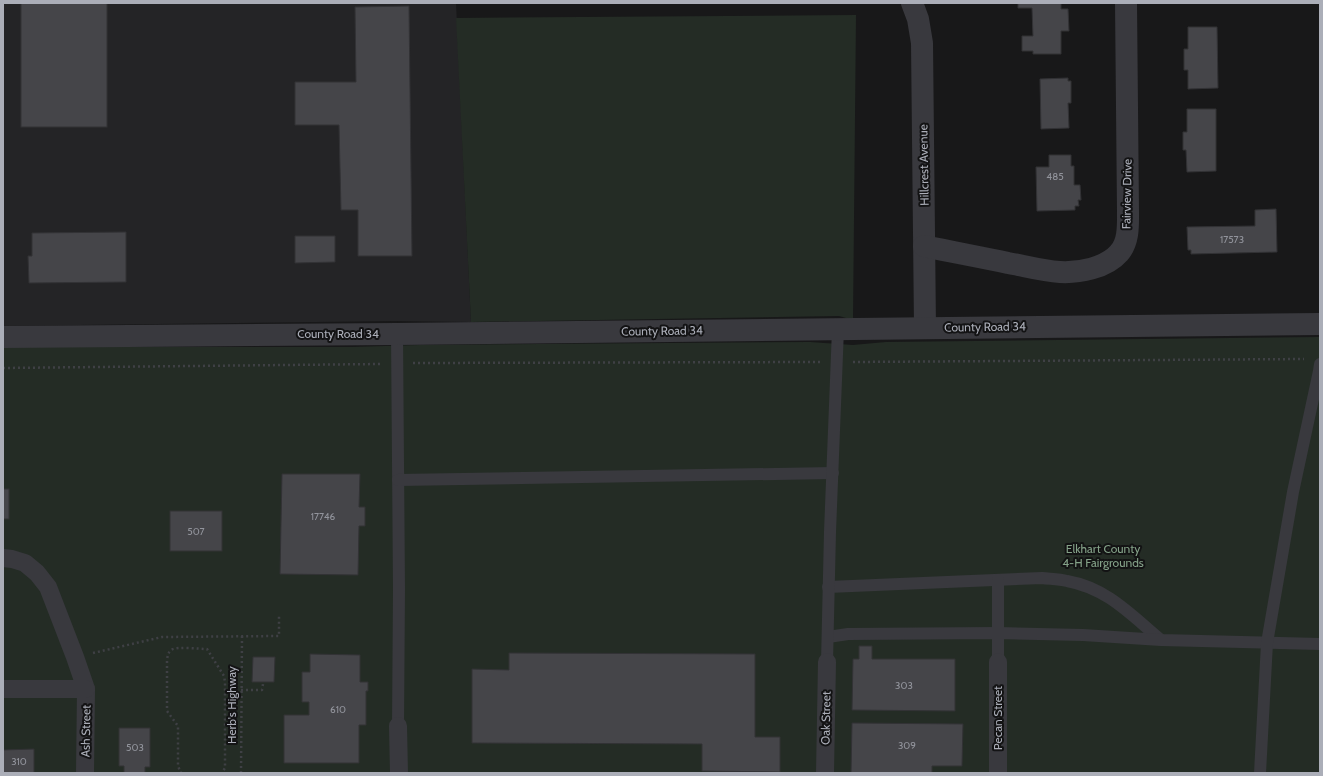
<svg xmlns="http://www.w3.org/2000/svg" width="1323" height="776" viewBox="0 0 1323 776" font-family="Cabin,sans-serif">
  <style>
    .built { fill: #242426 }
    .green { fill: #242c25 }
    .building { fill: #454549; stroke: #323235 }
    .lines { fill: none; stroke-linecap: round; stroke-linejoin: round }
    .path { stroke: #3f4045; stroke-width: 2.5; stroke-dasharray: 2 3; stroke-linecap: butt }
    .service { stroke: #39393e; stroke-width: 12 }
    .pedestrian { stroke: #39393e; stroke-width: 18 }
    .minor { stroke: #39393e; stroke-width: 22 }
    .tertiary { stroke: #39393e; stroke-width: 22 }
    .labels { text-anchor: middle; stroke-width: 4; stroke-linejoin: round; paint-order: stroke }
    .number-label { font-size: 10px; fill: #92949c }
    .street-label { font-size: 12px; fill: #abaeb8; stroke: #131314 }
    .park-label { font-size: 12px; fill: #84a188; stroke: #131314 }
  </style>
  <rect width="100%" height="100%" fill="#181819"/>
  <polygon class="built" points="3,3 456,3 471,322 394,321 3,326"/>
  <g class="green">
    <polygon points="856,15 853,320 839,316 471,322 456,18"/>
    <polygon points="1320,337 1320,773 3,773 3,347 351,347 419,345 810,342 853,345 886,342"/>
  </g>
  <g class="building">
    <rect x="21" y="3" width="86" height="124"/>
    <polygon points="1018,3 1061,3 1061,9 1068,9 1069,31 1061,31 1061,54 1033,54 1033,51 1022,51 1022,36 1033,36 1032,8 1018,8"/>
    <polygon points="409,6 412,256 358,256 358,210 341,210 339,125 295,125 295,82 356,82 355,7"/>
    <polygon points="1188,27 1217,27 1218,88 1188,89 1188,70 1184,70 1184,49 1188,49"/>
    <polygon points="1068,78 1068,81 1071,81 1071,103 1068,103 1069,128 1041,129 1040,79"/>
    <polygon points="1187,109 1216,109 1216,171 1187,172 1186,150 1183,150 1183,132 1187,132"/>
    <polygon points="1049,155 1071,155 1071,166 1074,166 1074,185 1080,185 1081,200 1078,200 1079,206 1075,206 1075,210 1037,211 1036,167 1049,167"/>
    <polygon points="1276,209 1277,252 1191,254 1191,250 1188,250 1187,227 1255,226 1255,210"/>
    <polygon points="126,232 126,282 29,283 28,256 32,256 32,233"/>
    <polygon points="295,236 335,236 335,262 295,263"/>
    <polygon points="282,474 360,474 359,507 365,507 365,526 359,526 358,575 280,574"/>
    <rect x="3" y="489" width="6" height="30"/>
    <rect x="170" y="511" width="52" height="40"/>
    <polygon points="859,646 872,646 872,659 955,659 955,711 852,710 853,659 859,659"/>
    <polygon points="509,653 755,654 755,737 780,737 780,772 702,771 702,744 472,743 472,669 509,670"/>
    <polygon points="310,654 360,655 360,682 368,682 368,691 366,691 366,725 359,725 359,763 284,763 284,715 309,715 309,702 302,702 302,672 310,672"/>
    <polygon points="253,657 275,657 274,682 252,682"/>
    <polygon points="852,723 963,724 962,766 932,766 932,773 851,773"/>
    <polygon points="119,728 150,728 150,767 145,767 145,773 124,773 124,766 119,766"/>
    <polygon points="34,749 34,773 3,773 3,750"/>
  </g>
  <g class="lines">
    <g class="path">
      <polyline points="853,362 1304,359"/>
      <polyline points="413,363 820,362"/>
      <polyline points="3,368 380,364"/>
      <polyline points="93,653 162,637 279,636 279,616"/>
      <polyline points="241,690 262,690 263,684"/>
      <path d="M182 773 180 772 178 765V726L167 711V659C168 655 168 653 171 650 177 646 199 649 207 649L224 676 225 682V768L222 773"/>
      <polyline points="241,773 242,636"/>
    </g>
    <g class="service">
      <polyline points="397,334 399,589 398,726"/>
      <polyline points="398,480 833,473"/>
      <path d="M828 587 1042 578C1050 579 1059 579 1067 581 1107 588 1131 615 1161 640"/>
      <polyline points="828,637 848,634 998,633 1083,635 1161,640 1320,644"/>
      <polyline points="827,662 830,532 838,329"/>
      <polyline points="998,662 998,580"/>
      <polyline points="1260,773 1267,643 1293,492 1319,371 1320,364"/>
    </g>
    <g class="pedestrian">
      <polyline points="3,558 12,559 25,563 37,573 48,587 75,657 86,689 85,773"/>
      <polyline points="998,662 998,773"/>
      <polyline points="3,689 86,689"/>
      <polyline points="398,726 399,773"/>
      <polyline points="825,773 827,662"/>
    </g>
    <g class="minor">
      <polyline points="912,3 918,19 922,43 925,328"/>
      <path d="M924 246C952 252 980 257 1008 263 1025 266 1042 271 1060 272 1079 273 1106 268 1119 253 1129 242 1128 225 1128 212L1126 3"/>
    </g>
    <polyline class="tertiary" points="3,337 397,334 1320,324"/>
  </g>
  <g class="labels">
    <g class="number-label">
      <text x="1055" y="180">485</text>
      <text x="1232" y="243">17573</text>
      <text x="323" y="520">17746</text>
      <text x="196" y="535">507</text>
      <text x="904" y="689">303</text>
      <text x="338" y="713">610</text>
      <text x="907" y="749">309</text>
      <text x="135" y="751">503</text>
      <text x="19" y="765">310</text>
    </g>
    <g class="street-label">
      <text transform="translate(924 165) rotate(-91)" y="4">Hillcrest Avenue</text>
      <text transform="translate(1127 194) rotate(-89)" y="4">Fairview Drive</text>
      <text transform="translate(985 327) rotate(-1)" y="4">County Road 34</text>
      <text transform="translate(662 331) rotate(-1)" y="4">County Road 34</text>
      <text x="338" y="338">County Road 34</text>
      <text transform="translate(232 705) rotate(-90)" y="4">Herb's Highway</text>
      <text transform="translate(826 718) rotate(-89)" y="4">Oak Street</text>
      <text transform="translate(998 718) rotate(-90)" y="4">Pecan Street</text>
      <text transform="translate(86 731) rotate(-89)" y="4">Ash Street</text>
    </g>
    <g class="park-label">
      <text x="1103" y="553">Elkhart County<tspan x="1103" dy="14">4-H Fairgrounds</tspan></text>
    </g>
  </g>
  <rect width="1323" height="776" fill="none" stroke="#abaeb8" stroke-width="8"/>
</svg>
